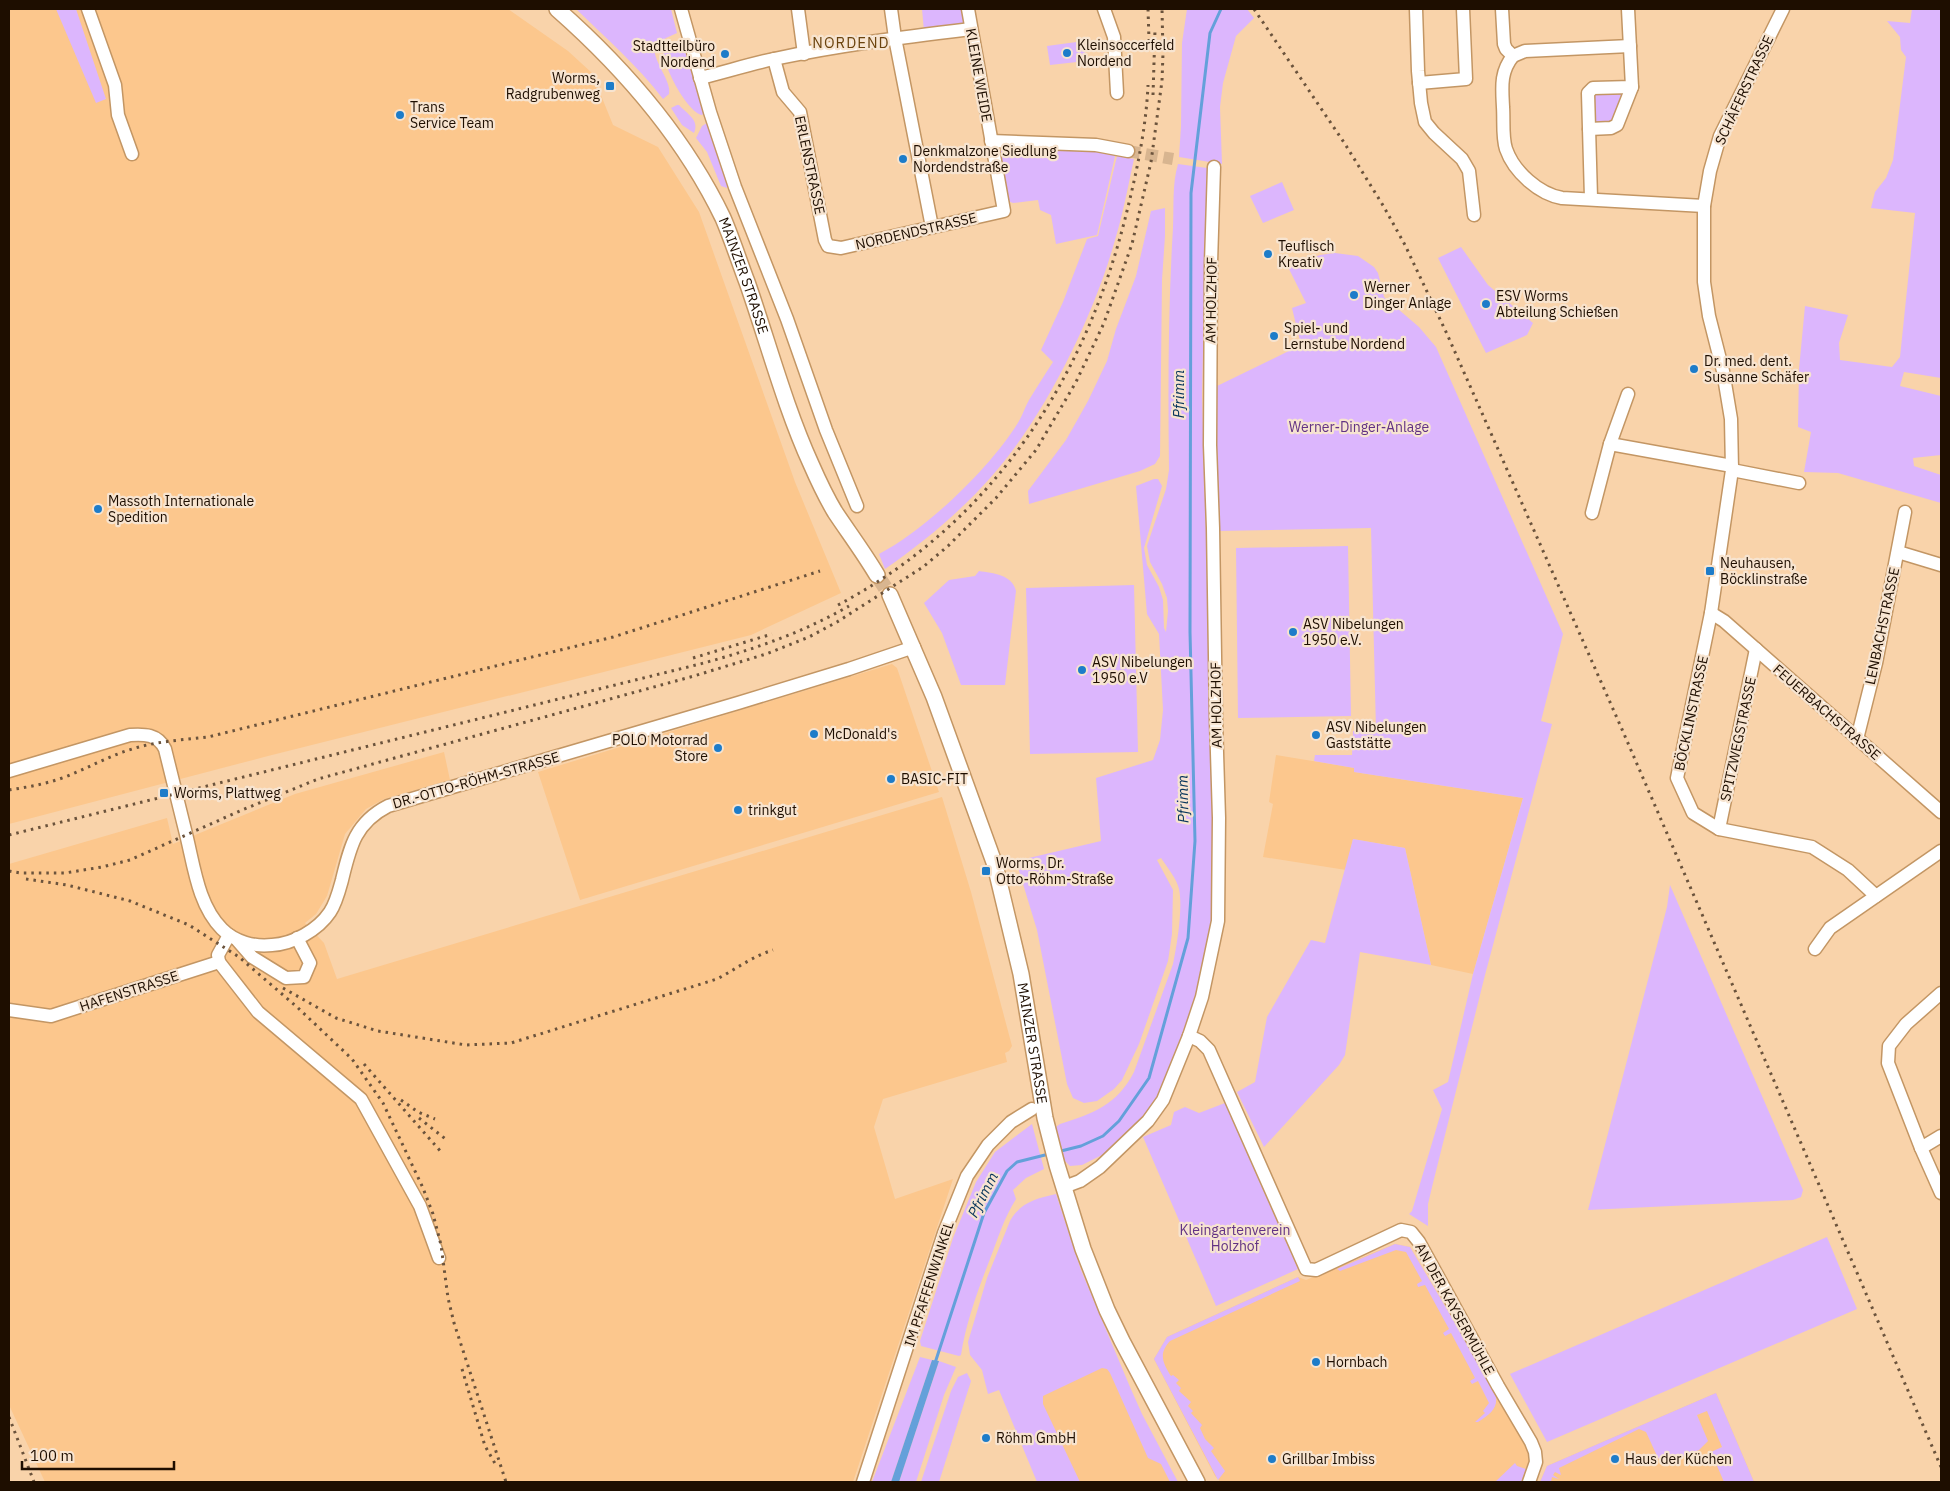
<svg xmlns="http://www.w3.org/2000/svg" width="1950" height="1491" viewBox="0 0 1950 1491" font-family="'IBM Plex Sans',sans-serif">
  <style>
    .built { fill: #fcc78d }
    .green { fill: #dcb6fd }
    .water { fill: #64a0da }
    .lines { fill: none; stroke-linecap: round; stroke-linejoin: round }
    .stream { stroke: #64a0da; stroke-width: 3 }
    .minor-tunnel { stroke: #d8b590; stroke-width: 12; stroke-dasharray: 12 6; stroke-linecap: butt }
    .major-tunnel { stroke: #d8b590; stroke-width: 15; stroke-dasharray: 15 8; stroke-linecap: butt }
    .minor-casing { stroke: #c39664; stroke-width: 15 }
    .major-casing { stroke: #c39664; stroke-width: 18 }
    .minor { stroke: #fff; stroke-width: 12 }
    .major { stroke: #fff; stroke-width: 15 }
    .rail { stroke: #6b533c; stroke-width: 3; stroke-dasharray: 2.5 5; stroke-linecap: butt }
    .poi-dot { fill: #1d7cc9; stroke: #f7e4d0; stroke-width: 2 }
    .labels { text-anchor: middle; stroke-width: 4.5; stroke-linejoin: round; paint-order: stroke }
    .poi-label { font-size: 14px; fill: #1e0e00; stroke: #f7e4d0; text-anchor: start }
    .street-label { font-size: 14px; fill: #1e0e00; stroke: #f7e4d0 }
    .park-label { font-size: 14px; fill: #623284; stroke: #f7e4d0 }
    .neighbourhood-label { font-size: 15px; letter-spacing: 1px; fill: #6b430d; stroke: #f7e4d0 }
    .water-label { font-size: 15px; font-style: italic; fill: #08365c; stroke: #f7e4d0 }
  </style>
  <rect width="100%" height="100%" fill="#f9d3aa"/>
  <g class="built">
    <polygon points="9,9 508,9 568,51 592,73 613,125 658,147 699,212 795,482 841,593 751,635 268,756 9,824"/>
    <polygon points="892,664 897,668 939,792 580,900 538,772"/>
    <polygon points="444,752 450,780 384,799 366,809 345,834 327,896 316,914 305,923 324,943 337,979 942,797 971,892 1012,1046 1009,1051 1005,1053 1007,1062 883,1099 874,1127 895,1199 953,1179 853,1482 45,1482 9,1405 9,864 167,818 173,844 295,794"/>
    <polygon points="1276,755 1355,768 1354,772 1523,798 1473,974 1431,965 1405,848 1353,839 1346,870 1263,857 1273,804 1269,802"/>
    <polygon points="1395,1244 1410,1247 1493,1387 1527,1449 1529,1461 1521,1482 1221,1482 1215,1476 1154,1359 1167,1337 1298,1277 1306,1280"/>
    <polygon points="1109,1353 1174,1482 1042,1482 1013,1399"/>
    <polygon points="1716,1393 1754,1482 1540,1482 1547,1466"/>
  </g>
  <g class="green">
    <polygon points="56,9 76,9 106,99 96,103"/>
    <path d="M576 9H671L677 33 666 38 654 47C654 63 672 82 669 94L663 99C638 66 606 38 576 9Z"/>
    <polygon points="922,9 966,9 969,27 924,31"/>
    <polygon points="1187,9 1247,9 1254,18 1236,36 1223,83 1220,107 1222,164 1179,157 1181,126 1182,43"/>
    <polygon points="1912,9 1941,9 1941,378 1904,372 1900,386 1941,396 1941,455 1913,458 1914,466 1941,475 1941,503 1838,473 1804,472 1811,432 1798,427 1799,369 1805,306 1848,315 1839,343 1840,360 1892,367 1900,357 1915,213 1871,208 1875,192 1886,178 1893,160 1906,57 1901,50 1900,37 1887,21 1910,23"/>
    <path d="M677 41 681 42 685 48 705 112 702 115C687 113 659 60 664 47Z"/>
    <polygon points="1084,41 1086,61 1050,65 1047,46"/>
    <polygon points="1624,92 1615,122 1595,125 1593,94"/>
    <path d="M677 105H679C687 114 700 120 694 133L682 125 671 108Z"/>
    <polygon points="707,123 727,181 727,188 721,186 707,152 696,138 702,126"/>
    <polygon points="1004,147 1099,148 1116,152 1097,235 1056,244 1051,215 1040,210 1038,200 1013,203 1008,201 999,154"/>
    <path d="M1117 156 1134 159C1128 186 1123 214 1115 240 1094 316 1044 418 991 477 960 512 924 542 885 569L879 554C927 529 991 467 1019 421 1023 414 1025 407 1029 400 1037 387 1045 374 1053 362L1041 350 1063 302 1087 239 1098 236Z"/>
    <path d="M1178 164 1207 168 1202 395 1211 707 1213 890 1210 936 1197 995 1167 1078 1159 1093 1144 1117 1106 1153 1082 1165 1070 1166 1065 1161 1056 1127 1060 1124C1094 1113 1117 1105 1134 1072L1173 964C1177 945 1183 908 1179 889 1177 879 1167 867 1161 858L1157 860 1173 890 1172 934 1168 961 1139 1044 1122 1080 1114 1089 1097 1101 1084 1103 1073 1098 1067 1084 1037 930 1016 861 1101 841 1096 778 1153 760 1160 740 1163 710 1159 634 1147 614 1136 486 1154 479H1158L1162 486 1144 548 1147 565 1159 587 1163 600 1164 628 1166 632 1168 611 1167 598 1162 584 1150 562 1147 546 1166 489 1169 470C1168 390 1168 309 1173 228 1174 207 1172 184 1178 164Z"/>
    <polygon points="1282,182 1294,210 1263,223 1250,196"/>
    <polygon points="1165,208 1165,236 1162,280 1160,456 1155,464 1140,471 1029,504 1028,491 1066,440 1088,401 1107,361 1116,329 1136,276 1151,211"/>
    <polygon points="1461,247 1488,285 1533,323 1527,335 1486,353 1438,258"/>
    <polygon points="1335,253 1358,256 1374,267 1378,273 1384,297 1419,327 1436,347 1563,634 1541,721 1552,724 1485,975 1433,1183 1428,1204 1428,1226 1409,1214 1412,1211 1442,1109 1433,1090 1448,1082 1473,974 1523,798 1354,772 1354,768 1314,761 1315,755 1352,755 1353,731 1376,730 1371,528 1218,531 1215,387 1301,345 1292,308 1306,303 1288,267 1320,255"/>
    <polygon points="1348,546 1351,716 1238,718 1236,548"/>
    <path d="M979 571C993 573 1013 575 1016 591L1005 685H961L942 633 924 603 949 580 975 576Z"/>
    <polygon points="1134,585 1138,752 1030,754 1026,588"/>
    <polygon points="1353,839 1405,848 1431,965 1360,952 1345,1055 1339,1065 1264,1147 1237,1092 1255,1082 1267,1017 1311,940 1325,943"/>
    <polygon points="1670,885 1803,1190 1801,1197 1793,1200 1588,1210 1667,907"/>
    <polygon points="1225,1103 1298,1269 1216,1306 1143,1137 1171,1125 1174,1112 1185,1107 1199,1113"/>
    <path d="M1032 1124 1044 1169 1026 1178 1013 1190 1016 1199C1004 1218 998 1238 990 1259 978 1290 966 1322 961 1355L959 1356 921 1346 920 1341 953 1238 976 1182 995 1152Z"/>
    <path d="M1056 1194 1081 1270 1130 1387 1142 1414 1178 1482H1170L1161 1464 1148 1458 1110 1373 1107 1369 1102 1368 1043 1396V1404L1080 1482H1037L999 1390 988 1394 982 1370 970 1355 968 1342 987 1278 1010 1221C1021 1202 1035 1199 1056 1194Z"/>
    <polygon points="1827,1237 1857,1309 1547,1442 1510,1374"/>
    <path d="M1395 1244 1410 1247 1493 1387C1501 1406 1493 1412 1478 1422H1475L1485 1413 1483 1411 1489 1403 1478 1381 1472 1384 1470 1381 1475 1378 1451 1333 1445 1336 1443 1333 1449 1329 1425 1285 1418 1287 1417 1284 1422 1281 1406 1252 1396 1250 1340 1271 1337 1269Z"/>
    <path d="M1298 1277 1300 1281 1170 1341C1158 1354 1163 1363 1171 1376L1173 1375 1179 1380 1176 1383 1181 1388 1179 1391 1191 1402 1188 1406 1193 1411 1191 1413 1202 1425 1200 1428 1205 1439 1214 1448 1211 1451 1225 1471 1218 1480 1154 1359 1167 1337Z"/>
    <polygon points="920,1357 932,1360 891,1482 872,1482"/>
    <polygon points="939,1361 956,1367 944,1395 916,1482 899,1482"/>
    <polygon points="967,1373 971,1381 939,1482 921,1482 951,1391 958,1377"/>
    <polygon points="1716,1393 1754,1482 1724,1482 1711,1452 1722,1447 1707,1411 1697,1415 1708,1441 1699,1450 1669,1462 1662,1462 1658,1458 1646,1432 1639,1429 1559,1468 1561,1475 1555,1472 1553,1475 1559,1479 1552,1477 1551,1482 1540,1482 1547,1466"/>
    <polygon points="1515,1463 1517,1466 1526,1469 1521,1482 1495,1482"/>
  </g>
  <polygon class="water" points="932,1360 939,1361 899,1482 891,1482"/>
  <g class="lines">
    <g class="stream">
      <polyline points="1057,1152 1081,1146 1103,1136 1119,1121 1149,1078 1188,938 1195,841 1190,632 1191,193 1210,33 1221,9"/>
      <polyline points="935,1363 984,1213 1007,1171 1017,1162 1049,1154"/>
    </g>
    <polyline class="minor-tunnel" points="1128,151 1173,159"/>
    <polyline class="major-tunnel" points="877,575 890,595"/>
    <g class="minor-casing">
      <g id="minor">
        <polyline points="88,9 115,85 118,115 132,154"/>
        <polyline points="681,9 710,112 735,187 787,319 826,430 857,506"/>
        <polyline points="798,9 804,54"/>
        <polyline points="891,9 895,38 932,227"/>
        <polyline points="1104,9 1114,37 1117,93"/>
        <polyline points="1416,9 1418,71 1421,103 1425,122 1434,133 1462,159 1469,171 1474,215"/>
        <path d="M1502 9 1504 44 1506 49 1513 56C1500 72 1502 87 1503 107 1504 120 1502 137 1506 149 1514 172 1539 194 1562 198L1704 206"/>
        <polyline points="1783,9 1720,136 1710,171 1704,206 1704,282 1709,316 1723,371 1731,419 1732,470 1711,613 1677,778 1693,813 1719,829 1812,847 1848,870 1876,896"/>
        <polyline points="1513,56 1525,51 1630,46"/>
        <polyline points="774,59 783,92 800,112 825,240 828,246 841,248 1004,211 968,9"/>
        <path d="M700 78C725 72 750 64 774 59 839 45 905 37 971 29"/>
        <polyline points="1419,83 1466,79 1463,9"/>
        <polyline points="1589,129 1611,128 1617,125 1632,87"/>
        <polyline points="991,141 1096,145 1128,151"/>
        <polyline points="1591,198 1588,93 1593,88 1632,87 1628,9"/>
        <polyline points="1610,444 1732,466"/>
        <polyline points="1732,470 1799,483"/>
        <polyline points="1592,513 1610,444 1628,394"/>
        <polyline points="1898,552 1941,565"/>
        <polyline points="1711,613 1724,621 1941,812"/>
        <polyline points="1857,739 1876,663 1905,512"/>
        <path d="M9 771 130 735C144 734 158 734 165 749 172 778 179 806 186 834 194 866 198 905 222 929 235 942 254 947 272 945 293 944 318 930 330 912 336 903 339 891 342 880 350 847 355 823 388 806L738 703 849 669 914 647"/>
        <polyline points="1719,829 1756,649"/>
        <polyline points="238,941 252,957 286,978 304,977 310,963 297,938"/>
        <polyline points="1815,949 1830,928 1941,851"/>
        <polyline points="219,962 258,1012 361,1099 420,1206 439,1258"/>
        <polyline points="1941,993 1906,1024 1889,1046 1888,1063 1921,1148 1941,1193"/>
        <polyline points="9,1010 51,1016 219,962 218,955 229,935"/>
        <polyline points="1189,1036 1200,1041 1209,1050 1306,1269 1316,1270 1401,1230 1411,1232 1419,1242 1498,1386 1531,1442 1535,1452 1536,1462 1529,1482"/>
        <polyline points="1921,1148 1941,1136"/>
        <polyline points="1064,1187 1080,1181 1100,1167 1148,1121 1163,1100 1189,1036 1202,997 1218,921 1219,818 1216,720 1213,528 1210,445 1211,263 1214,167"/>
        <polyline points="863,1482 944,1233 967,1176 988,1145 1011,1122 1032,1109"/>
      </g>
    </g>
    <g class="major-casing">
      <g id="major">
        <path id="s1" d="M557 9C624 68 684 137 723 218 732 239 739 261 747 282 768 342 785 407 811 464 818 480 826 497 835 512 849 533 864 553 877 575"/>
        <path id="s2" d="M890 595 934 697 995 865 1021 974 1045 1118 1057 1165 1083 1249 1107 1310 1122 1341 1197 1482"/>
      </g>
    </g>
    <use href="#minor" class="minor"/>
    <use href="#major" class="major"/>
    <g class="rail">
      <polyline points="1148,9 1149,40"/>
      <polyline points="1254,9 1345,144 1384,207 1405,245 1447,334 1621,727 1941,1467"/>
      <polyline points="1153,95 1155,30"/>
      <path d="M838 605C990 524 1083 384 1125 219 1136 175 1146 130 1148 85"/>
      <polyline points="693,658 772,634"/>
      <path d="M9 790C28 787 46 784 65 777 88 768 109 756 132 749 157 741 183 740 208 737L613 637 820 571"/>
      <path d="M9 835 700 664C752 650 802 633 849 606"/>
      <polyline points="9,871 20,873 65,873 102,867 130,860 242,810 318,779 694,676 766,654 809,637 837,622 923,567 948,546 996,498 1036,450 1076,382 1104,323 1132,244 1151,162 1162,81 1163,53 1162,9"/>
      <polyline points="26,879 67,885 130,901 189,925 239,957 297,1007 352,1059 383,1103 423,1188 433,1214 441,1245 448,1298 454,1323 506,1482"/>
      <path d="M283 988 336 1018 378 1031 466 1045 511 1043 717 979C736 969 753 956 773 950"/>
      <polyline points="364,1064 442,1153"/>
      <polyline points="401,1100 418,1112 435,1119"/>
      <polyline points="419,1118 448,1141"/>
      <polyline points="462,1369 485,1446 497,1467"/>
      <polyline points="9,1417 34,1482"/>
    </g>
  </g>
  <g class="poi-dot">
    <circle cx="1067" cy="53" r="5"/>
    <circle cx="725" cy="54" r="5"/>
    <rect x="605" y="81" width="10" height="10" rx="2.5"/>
    <circle cx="400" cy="115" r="5"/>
    <circle cx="903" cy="159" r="5"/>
    <circle cx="1268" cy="254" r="5"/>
    <circle cx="1354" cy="295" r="5"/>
    <circle cx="1486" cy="304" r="5"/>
    <circle cx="1274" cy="336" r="5"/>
    <circle cx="1694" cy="369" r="5"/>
    <circle cx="98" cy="509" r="5"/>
    <rect x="1705" y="566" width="10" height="10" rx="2.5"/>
    <circle cx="1293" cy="632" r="5"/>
    <circle cx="1082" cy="670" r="5"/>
    <circle cx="814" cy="734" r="5"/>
    <circle cx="1316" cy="735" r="5"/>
    <circle cx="718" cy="748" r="5"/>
    <circle cx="891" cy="779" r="5"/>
    <rect x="159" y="788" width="10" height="10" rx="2.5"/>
    <circle cx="738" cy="810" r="5"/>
    <rect x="981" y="866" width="10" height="10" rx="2.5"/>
    <circle cx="1316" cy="1362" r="5"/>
    <circle cx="986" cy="1438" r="5"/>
    <circle cx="1272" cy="1459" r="5"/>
    <circle cx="1615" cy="1459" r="5"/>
  </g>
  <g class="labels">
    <g class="poi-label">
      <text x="1077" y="50">Kleinsoccerfeld<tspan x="1077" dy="16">Nordend</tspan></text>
      <text x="715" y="51" text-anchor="end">Stadtteilbüro<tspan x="715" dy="16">Nordend</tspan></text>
      <text x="600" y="83" text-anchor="end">Worms,<tspan x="600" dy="16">Radgrubenweg</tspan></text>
      <text x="410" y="112">Trans<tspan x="410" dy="16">Service Team</tspan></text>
      <text x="913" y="156">Denkmalzone Siedlung<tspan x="913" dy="16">Nordendstraße</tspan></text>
      <text x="1278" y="251">Teuflisch<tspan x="1278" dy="16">Kreativ</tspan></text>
      <text x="1364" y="292">Werner<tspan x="1364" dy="16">Dinger Anlage</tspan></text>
      <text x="1496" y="301">ESV Worms<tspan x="1496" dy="16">Abteilung Schießen</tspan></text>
      <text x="1284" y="333">Spiel- und<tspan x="1284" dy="16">Lernstube Nordend</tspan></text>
      <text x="1704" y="366">Dr. med. dent.<tspan x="1704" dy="16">Susanne Schäfer</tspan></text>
      <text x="108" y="506">Massoth Internationale<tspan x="108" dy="16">Spedition</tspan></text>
      <text x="1720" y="568">Neuhausen,<tspan x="1720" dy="16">Böcklinstraße</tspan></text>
      <text x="1303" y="629">ASV Nibelungen<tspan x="1303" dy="16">1950 e.V.</tspan></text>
      <text x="1092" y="667">ASV Nibelungen<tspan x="1092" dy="16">1950 e.V</tspan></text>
      <text x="1326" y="732">ASV Nibelungen<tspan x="1326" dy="16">Gaststätte</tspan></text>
      <text x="824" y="739">McDonald's</text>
      <text x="708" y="745" text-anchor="end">POLO Motorrad<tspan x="708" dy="16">Store</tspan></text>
      <text x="901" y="784">BASIC-FIT</text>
      <text x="174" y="798">Worms, Plattweg</text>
      <text x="748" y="815">trinkgut</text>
      <text x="996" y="868">Worms, Dr.<tspan x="996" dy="16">Otto-Röhm-Straße</tspan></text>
      <text x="1326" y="1367">Hornbach</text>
      <text x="996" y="1443">Röhm GmbH</text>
      <text x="1282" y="1464">Grillbar Imbiss</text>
      <text x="1625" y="1464">Haus der Küchen</text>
    </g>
    <g class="street-label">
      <text transform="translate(979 75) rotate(80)" y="5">KLEINE WEIDE</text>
      <text transform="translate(1744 90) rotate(-65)" y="5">SCHÄFERSTRASSE</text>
      <text transform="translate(810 165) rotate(78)" y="5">ERLENSTRASSE</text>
      <text transform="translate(916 231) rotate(-13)" y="5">NORDENDSTRASSE</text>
      <text dy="5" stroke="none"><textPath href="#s1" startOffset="330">MAINZER STRASSE</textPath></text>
      <text transform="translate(1211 300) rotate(-89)" y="5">AM HOLZHOF</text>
      <text transform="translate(1882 626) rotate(-78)" y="5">LENBACHSTRASSE</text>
      <text transform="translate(1216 705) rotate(-91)" y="5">AM HOLZHOF</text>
      <text transform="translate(1827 712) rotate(41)" y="5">FEUERBACHSTRASSE</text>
      <text transform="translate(1691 713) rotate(-78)" y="5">BÖCKLINSTRASSE</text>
      <text transform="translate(1738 739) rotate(-78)" y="5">SPITZWEGSTRASSE</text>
      <text transform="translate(476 780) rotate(-16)" y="5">DR.-OTTO-RÖHM-STRASSE</text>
      <text transform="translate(129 991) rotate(-18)" y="5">HAFENSTRASSE</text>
      <text dy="5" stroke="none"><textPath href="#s2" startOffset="472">MAINZER STRASSE</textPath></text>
      <text transform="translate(929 1284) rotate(-72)" y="5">IM PFAFFENWINKEL</text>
      <text transform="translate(1455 1309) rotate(61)" y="5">AN DER KAYSERMÜHLE</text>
    </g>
    <g class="park-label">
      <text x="1359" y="432">Werner-Dinger-Anlage</text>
      <text x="1235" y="1235">Kleingartenverein<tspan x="1235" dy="16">Holzhof</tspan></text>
    </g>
    <g class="neighbourhood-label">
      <text x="851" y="48">NORDEND</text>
    </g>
    <g class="water-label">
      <text transform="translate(1179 394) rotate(-90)" y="5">Pfrimm</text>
      <text transform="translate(1183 799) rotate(-91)" y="5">Pfrimm</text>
      <text transform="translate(983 1195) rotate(-63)" y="5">Pfrimm</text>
    </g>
  </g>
  <rect width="1950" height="1491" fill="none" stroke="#1e0e00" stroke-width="20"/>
  <path d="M22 1461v8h152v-8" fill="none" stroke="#1e0e00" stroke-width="2.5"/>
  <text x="30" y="1461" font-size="15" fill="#1e0e00" stroke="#f7e4d0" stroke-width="4" paint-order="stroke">100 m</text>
</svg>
